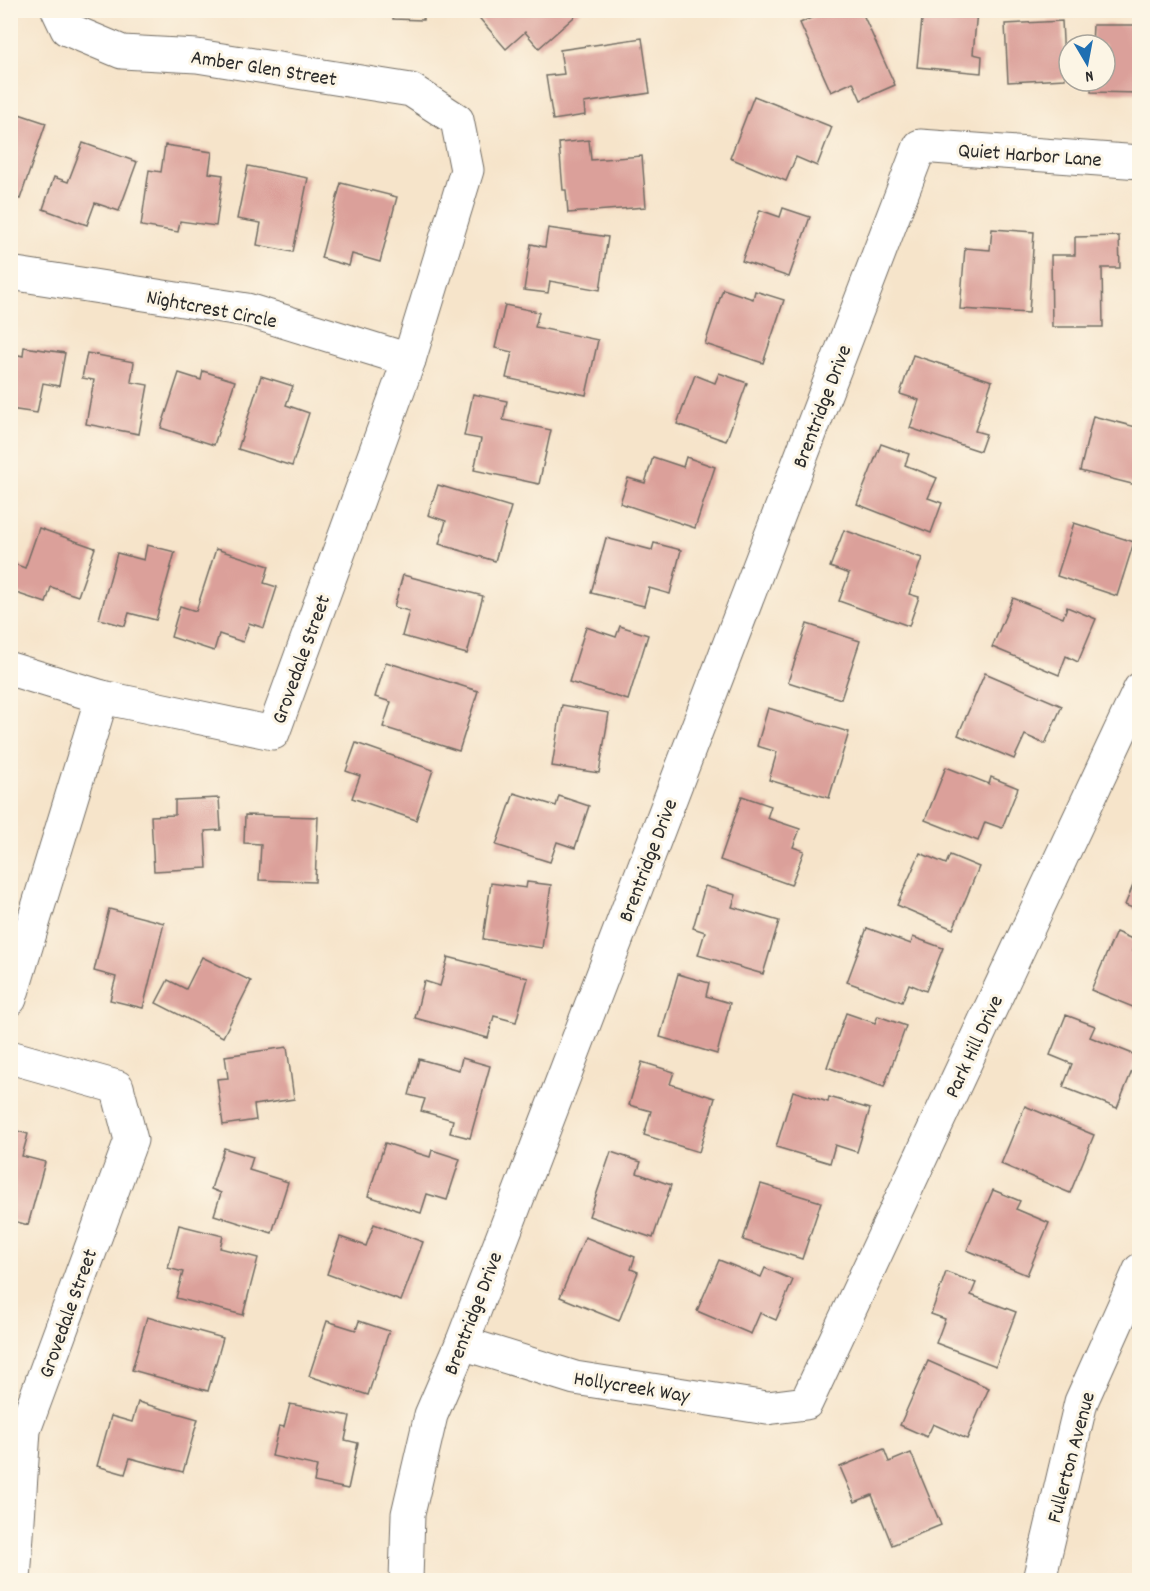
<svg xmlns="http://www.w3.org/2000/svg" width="1150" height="1591" viewBox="0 0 1150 1591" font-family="Dekko,sans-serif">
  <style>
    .building { fill: #dba09a }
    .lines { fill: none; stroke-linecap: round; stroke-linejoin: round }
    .minor-casing { stroke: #726c63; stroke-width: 35 }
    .major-casing { stroke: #726c63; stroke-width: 35 }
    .minor { stroke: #fff; stroke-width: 33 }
    .major { stroke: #fff; stroke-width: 33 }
    .labels { text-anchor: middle; stroke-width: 6; stroke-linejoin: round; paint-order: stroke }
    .street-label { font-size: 21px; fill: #2b2b2b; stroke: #fcf5e5 }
  </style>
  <rect width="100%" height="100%" fill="#fcf5e5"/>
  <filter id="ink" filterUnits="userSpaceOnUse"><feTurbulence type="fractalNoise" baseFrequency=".0167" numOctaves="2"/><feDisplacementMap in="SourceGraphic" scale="12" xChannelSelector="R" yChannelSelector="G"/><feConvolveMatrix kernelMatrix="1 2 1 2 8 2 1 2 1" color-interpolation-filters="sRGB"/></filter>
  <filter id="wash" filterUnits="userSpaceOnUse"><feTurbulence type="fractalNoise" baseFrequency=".008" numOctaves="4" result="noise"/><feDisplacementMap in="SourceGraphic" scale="24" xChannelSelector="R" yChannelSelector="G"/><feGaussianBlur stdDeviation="1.35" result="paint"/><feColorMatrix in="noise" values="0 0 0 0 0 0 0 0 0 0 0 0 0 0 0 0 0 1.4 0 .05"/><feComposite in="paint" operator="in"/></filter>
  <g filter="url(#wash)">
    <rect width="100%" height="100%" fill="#f6e4ca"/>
    <g id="blocks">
      <g class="building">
        <polygon points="394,10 424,10 423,20 393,19"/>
        <polygon points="478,10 582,10 539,48 525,32 506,49 475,13"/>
        <polygon points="829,10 861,10 895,85 861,100 853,82 831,92 800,23"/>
        <polygon points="923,10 977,11 973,54 982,56 981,73 917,67"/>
        <polygon points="1062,21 1065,79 1008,82 1005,24"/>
        <polygon points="1093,25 1140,25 1140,93 1091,92 1091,81 1105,81 1105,45 1092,45"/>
        <polygon points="642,38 650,93 584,103 585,115 553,120 546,76 564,74 560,50"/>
        <polygon points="754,96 832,127 817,166 796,157 786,181 730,158"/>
        <polygon points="10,111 46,123 20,199 10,196"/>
        <polygon points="589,140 591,160 642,156 646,207 568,213 566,190 563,190 559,143"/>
        <polygon points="83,143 137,162 119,211 95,203 87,225 43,209 54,177 68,182"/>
        <polygon points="165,145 212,152 209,173 223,175 216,226 180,221 178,232 141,226 149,170 161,172"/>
        <polygon points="248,166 308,178 293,252 257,245 261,223 237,219"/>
        <polygon points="341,183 397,197 380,262 352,254 349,266 321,258"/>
        <polygon points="783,208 810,217 789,277 742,261 760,210 780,217"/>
        <polygon points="548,228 608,237 600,290 550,281 548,293 524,290 531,244 545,247"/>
        <polygon points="992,229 1034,232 1029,313 960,309 965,248 990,250"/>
        <polygon points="1119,236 1120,268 1102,268 1103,327 1052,327 1051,255 1075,255 1075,237"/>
        <polygon points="723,289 753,299 755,291 784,300 763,363 705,344"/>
        <polygon points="505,305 539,312 535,327 598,340 586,395 506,378 512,352 495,348"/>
        <polygon points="24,347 65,353 59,386 43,383 37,413 10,409 10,353 23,356"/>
        <polygon points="87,353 134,362 131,382 148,385 139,434 86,424 94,380 82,378"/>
        <polygon points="913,355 992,381 975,431 986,434 980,451 910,428 919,400 900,394"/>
        <polygon points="203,371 235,381 214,445 161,428 179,373 201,380"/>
        <polygon points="719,373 747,383 726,441 677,424 695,375 715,383"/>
        <polygon points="261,376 293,386 286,405 309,413 292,466 238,449"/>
        <polygon points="473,394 507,401 503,420 551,430 539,484 474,470 481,439 464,436"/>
        <polygon points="1093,416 1140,428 1140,486 1080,471"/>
        <polygon points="881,444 909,454 905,465 937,478 928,498 942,503 931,533 857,504"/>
        <polygon points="653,457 683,467 686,457 715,467 695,528 620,503 628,478 645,483"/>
        <polygon points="438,485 511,507 495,561 439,544 446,521 428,515"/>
        <polygon points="1074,523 1134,542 1117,596 1057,576"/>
        <polygon points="39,528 95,548 78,596 51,587 46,603 10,591 12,563 25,568"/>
        <polygon points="844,530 922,558 909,594 919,597 909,626 839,601 849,574 830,567"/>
        <polygon points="606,538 652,550 654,543 681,550 670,594 649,588 644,606 591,593"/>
        <polygon points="147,545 175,552 156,620 129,613 125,626 99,619 117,553 144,560"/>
        <polygon points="216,549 269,566 264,583 277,587 264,628 249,623 243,642 219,634 214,651 171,637 180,606 196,611"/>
        <polygon points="403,575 483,596 467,654 402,636 409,611 394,607"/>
        <polygon points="1013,598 1063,618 1067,607 1096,619 1078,662 1066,656 1059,675 992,647"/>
        <polygon points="807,624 860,641 841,699 788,682"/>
        <polygon points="620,626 648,635 628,700 569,682 586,627 616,637"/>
        <polygon points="386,662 478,691 459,751 383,727 391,702 375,697"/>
        <polygon points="985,673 1062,706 1045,744 1025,735 1014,759 958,735"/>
        <polygon points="562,705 609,713 599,773 552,766"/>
        <polygon points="768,708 849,732 829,798 769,780 777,752 757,746"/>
        <polygon points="356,743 433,770 416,820 352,798 360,776 346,771"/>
        <polygon points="946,767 989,784 991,777 1018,788 1002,828 985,822 978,841 925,820"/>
        <polygon points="514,793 556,806 559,796 589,806 575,848 557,842 550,862 496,845"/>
        <polygon points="742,796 771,806 767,818 800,829 793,847 804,851 791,885 720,860"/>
        <polygon points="219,798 221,830 205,831 207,868 154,871 151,816 175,815 175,800"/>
        <polygon points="245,815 318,817 315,882 259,880 261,844 244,843"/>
        <polygon points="920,853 946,864 950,855 979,867 953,929 897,905"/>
        <polygon points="1140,868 1140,911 1125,905"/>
        <polygon points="527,882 551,885 542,948 483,939 491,883 526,888"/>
        <polygon points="705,886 736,895 732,907 779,921 763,974 698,955 705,932 693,928"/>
        <polygon points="109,909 164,923 143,1008 110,1000 116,977 94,971"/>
        <polygon points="867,928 911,944 913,937 943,948 926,991 909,984 902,1002 847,982"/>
        <polygon points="1116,932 1137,941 1133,951 1140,953 1140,1010 1091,990"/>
        <polygon points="202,957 251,981 223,1037 156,1003 168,980 186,989"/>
        <polygon points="448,957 528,978 516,1022 494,1016 488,1038 415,1018 424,981 440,986"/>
        <polygon points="678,974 709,983 706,996 730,1003 717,1054 660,1037"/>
        <polygon points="846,1013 875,1023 878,1016 906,1026 884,1087 827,1067"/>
        <polygon points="1066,1015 1095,1026 1090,1037 1138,1056 1117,1108 1063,1087 1072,1064 1050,1055"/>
        <polygon points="287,1047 294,1099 254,1105 256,1120 223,1125 217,1079 228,1078 225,1056"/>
        <polygon points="462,1058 490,1066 470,1138 450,1133 453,1120 421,1111 425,1099 409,1095 419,1059 459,1070"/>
        <polygon points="642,1062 674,1072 670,1084 715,1098 699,1152 644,1135 651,1111 629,1105"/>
        <polygon points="793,1091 828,1102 829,1097 870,1109 857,1152 835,1145 830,1163 776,1147"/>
        <polygon points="1025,1106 1094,1135 1070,1193 1001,1164"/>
        <polygon points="10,1129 28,1134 22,1156 45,1162 28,1225 10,1220"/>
        <polygon points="385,1143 430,1157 432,1150 460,1159 447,1200 427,1194 421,1213 368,1196"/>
        <polygon points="224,1148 253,1157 249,1170 288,1182 272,1233 214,1215 221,1193 211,1189"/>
        <polygon points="611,1152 641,1162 637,1173 671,1185 653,1238 589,1216"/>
        <polygon points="761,1184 821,1202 802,1259 743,1240"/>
        <polygon points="993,1190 1020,1201 1016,1209 1049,1223 1027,1275 967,1250"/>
        <polygon points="374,1224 423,1242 401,1301 327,1274 340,1237 366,1246"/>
        <polygon points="179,1225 223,1236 220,1248 258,1258 243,1315 176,1298 183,1272 168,1268"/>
        <polygon points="585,1237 635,1257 631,1269 638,1272 619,1321 560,1297"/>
        <polygon points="719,1260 761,1277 765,1268 793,1280 776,1320 760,1313 751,1334 697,1311"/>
        <polygon points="946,1272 976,1283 971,1295 1016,1312 996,1366 936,1343 945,1319 931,1314"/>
        <polygon points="147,1317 223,1338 208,1391 132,1370"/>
        <polygon points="327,1321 356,1330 359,1321 389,1331 368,1395 309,1376"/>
        <polygon points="928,1361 989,1388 967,1439 933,1424 927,1437 900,1425"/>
        <polygon points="138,1402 198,1419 183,1472 130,1458 125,1474 97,1466 111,1416 132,1422"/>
        <polygon points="290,1404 350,1416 345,1440 358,1443 348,1489 314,1482 317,1466 272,1456 279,1426 284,1427"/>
        <polygon points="884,1449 889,1462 911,1453 941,1525 892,1545 872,1495 855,1502 840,1467"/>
      </g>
    </g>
  </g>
  <g filter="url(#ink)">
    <use href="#blocks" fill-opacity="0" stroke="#726c63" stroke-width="1.5"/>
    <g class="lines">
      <g class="minor-casing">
        <g id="minor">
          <polyline points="10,273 247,310 409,360"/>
          <polyline points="10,669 102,697 273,733 409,360 467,170 457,120 411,90 197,56 122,52 67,29 58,10"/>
          <polyline points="10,999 102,697"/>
          <polyline points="10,1057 117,1087 131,1140 24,1430 14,1580"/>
          <polyline points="462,1343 575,1378 767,1408 806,1403 1140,689"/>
          <polyline points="406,1580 408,1514 431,1415 462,1343 920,146 1140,162"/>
        </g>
      </g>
      <g class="major-casing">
        <polyline id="major" points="1039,1580 1081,1402 1140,1270"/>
      </g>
      <use href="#minor" class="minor"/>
      <use href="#major" class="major"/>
    </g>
  </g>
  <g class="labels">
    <g class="street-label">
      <text transform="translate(264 67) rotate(9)" y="7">Amber Glen Street</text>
      <text transform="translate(1030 154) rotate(4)" y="7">Quiet Harbor Lane</text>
      <text transform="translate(212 308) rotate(11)" y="7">Nightcrest Circle</text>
      <text transform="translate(821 406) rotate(-69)" y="7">Brentridge Drive</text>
      <text transform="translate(300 659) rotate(-70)" y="7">Grovedale Street</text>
      <text transform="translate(647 860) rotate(-69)" y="7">Brentridge Drive</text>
      <text transform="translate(973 1046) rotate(-65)" y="7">Park Hill Drive</text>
      <text transform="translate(67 1313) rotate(-70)" y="7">Grovedale Street</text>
      <text transform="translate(472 1313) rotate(-69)" y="7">Brentridge Drive</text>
      <text transform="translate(632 1386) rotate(9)" y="7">Hollycreek Way</text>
      <text transform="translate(1070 1457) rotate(-75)" y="7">Fullerton Avenue</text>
    </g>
  </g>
  <rect width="1150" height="1591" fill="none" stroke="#fcf5e5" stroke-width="36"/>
  <g transform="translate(1087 63) rotate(170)"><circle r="28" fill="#fcf5e5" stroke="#a8a49b" stroke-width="1.5"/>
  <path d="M0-4.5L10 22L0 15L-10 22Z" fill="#1f6fb2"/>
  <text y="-9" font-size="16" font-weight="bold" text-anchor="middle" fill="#2b2b2b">N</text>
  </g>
</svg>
